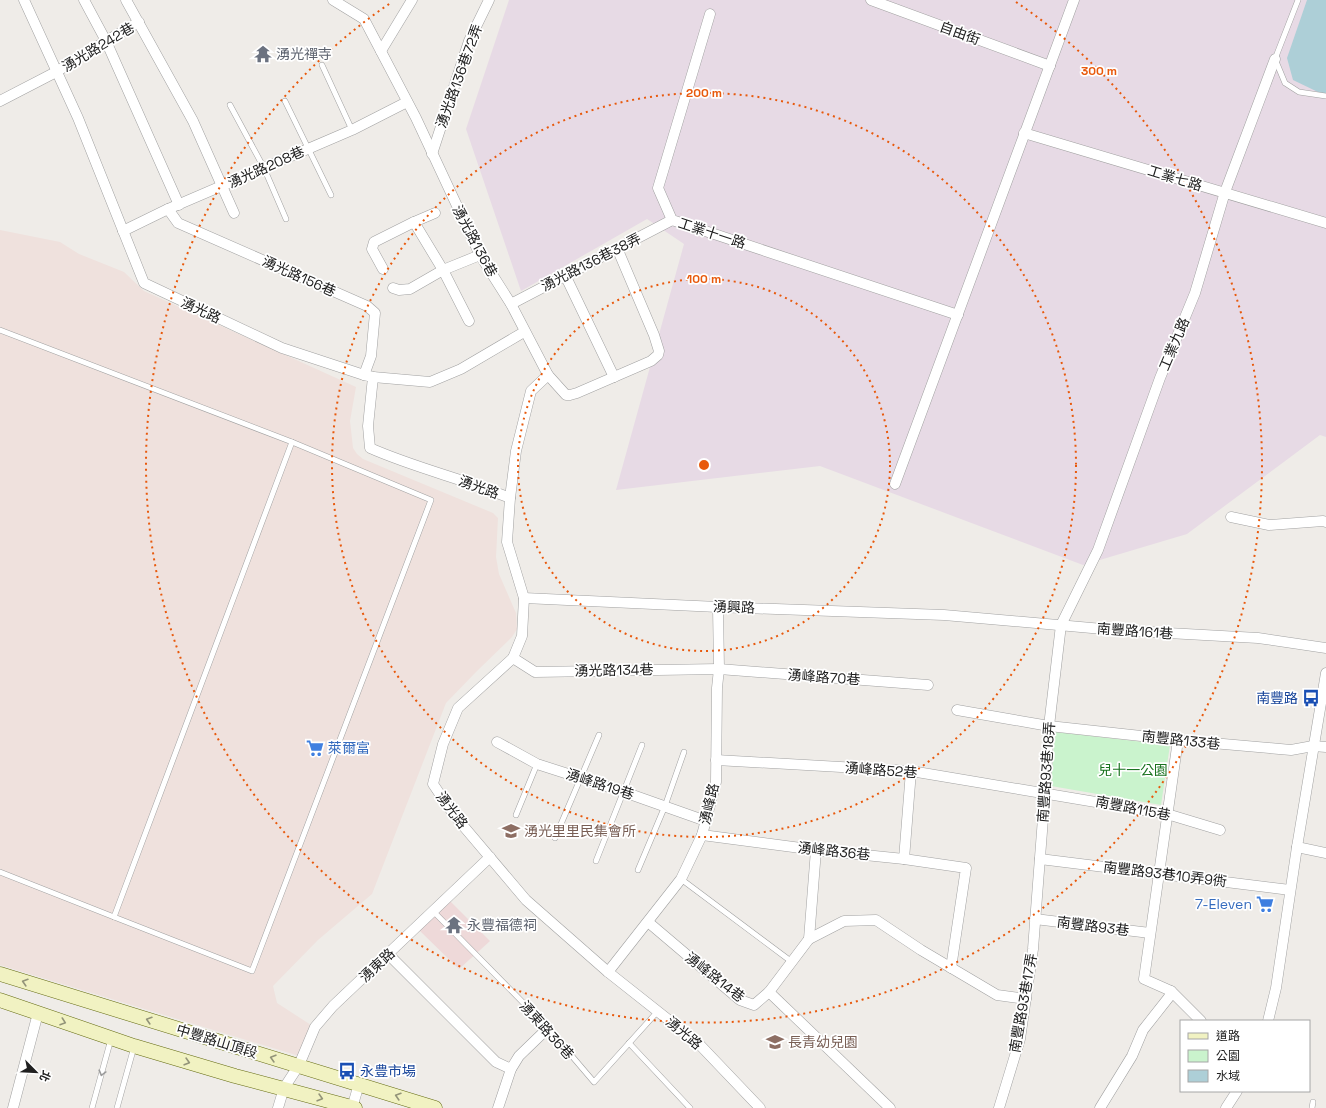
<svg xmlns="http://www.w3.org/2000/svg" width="1326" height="1108" viewBox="0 0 1326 1108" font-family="'Space Grotesk','Noto Sans TC',sans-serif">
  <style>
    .commercial { fill: #eed9d9 }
    .industrial { fill: #e7dae5 }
    .military { fill: #efe1dd }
    .park { fill: #caf3cd }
    .water { fill: #adcfd7 }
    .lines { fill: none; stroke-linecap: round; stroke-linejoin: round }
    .service-casing { stroke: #a1a1a1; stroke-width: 6 }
    .minor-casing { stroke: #a1a1a1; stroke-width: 11 }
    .secondary-casing { stroke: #646b12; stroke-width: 15 }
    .service { stroke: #fff; stroke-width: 5 }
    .minor { stroke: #fff; stroke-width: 10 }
    .secondary { stroke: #f1f2c2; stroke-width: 14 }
    .oneway { stroke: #939479 }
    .oneway2 { stroke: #9b9b9b }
    .ring { fill: none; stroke: #e8590c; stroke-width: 2; stroke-dasharray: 2 4 }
    .labels { text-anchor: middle; stroke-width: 3.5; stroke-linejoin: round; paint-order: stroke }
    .street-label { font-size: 14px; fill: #202020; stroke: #fff }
    .worship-label { font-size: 14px; fill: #5b616d; stroke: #fff; text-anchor: start }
    .transit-label { font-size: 14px; fill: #164399; stroke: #fff; text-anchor: end }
    .shop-label { font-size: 14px; fill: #366cbe; stroke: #fff; text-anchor: start }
    .park-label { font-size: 14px; fill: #19721f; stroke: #fff }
    .education-label { font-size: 14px; fill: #785e54; stroke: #fff; text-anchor: start }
    .centre { fill: #e8590c; stroke: #fff; stroke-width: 2 }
    .ring-label { font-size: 12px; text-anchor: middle; font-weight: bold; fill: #e8590c; stroke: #fff; stroke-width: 3.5; stroke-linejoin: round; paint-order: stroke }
  </style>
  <rect width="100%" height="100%" fill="#efece8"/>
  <polygon class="commercial" points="450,901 490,941 459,969 419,930"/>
  <polygon class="industrial" points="509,0 1326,0 1326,437 1320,435 1187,534 1083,565 820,466 616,490 684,244 647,219 521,291 466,129"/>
  <polygon class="military" points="0,230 60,242 79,254 124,272 144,291 356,387 350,421 353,448 357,454 363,459 493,513 498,518 496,557 499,574 516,613 517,629 512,637 476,672 446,703 372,894 318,940 273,986 277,1003 311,1025 299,1056 0,965"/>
  <polygon class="park" points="1055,732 1170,745 1161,805 1051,786"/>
  <polygon class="water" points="1307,0 1326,0 1326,93 1320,93 1293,80 1287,58"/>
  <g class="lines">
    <g class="service-casing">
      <g id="service">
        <polyline points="1298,0 1275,59 1285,83 1299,92 1326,96"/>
        <polyline points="322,65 352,130"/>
        <polyline points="285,101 331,195"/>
        <polyline points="230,105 264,168 286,219"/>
        <polyline points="0,330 292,442 114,917 0,872"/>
        <polyline points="516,815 537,764"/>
        <polyline points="555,838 599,735"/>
        <polyline points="596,861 642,745"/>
        <polyline points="638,870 665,806 684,752"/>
        <polyline points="681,879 792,962"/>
        <polyline points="433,911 548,1028 594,1082 658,1011"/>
        <polyline points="114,917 252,971 431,500 292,442"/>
        <polyline points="629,1043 690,1108"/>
        <polyline points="92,1108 111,1039"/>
        <polyline points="117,1108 134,1047"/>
        <polyline points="1312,1108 1313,1102"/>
      </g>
    </g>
    <g class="minor-casing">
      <g id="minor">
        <path d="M24 0 78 118 144 283 282 348 364 375 373 377 368 426 370 448C415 468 464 479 510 498L507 542 524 598 522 636 513 658 458 708 443 744 433 784 454 815 526 900 608 972 699 1044 760 1108"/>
        <polyline points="84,0 106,41 179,205"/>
        <polyline points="126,0 193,121 234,213"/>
        <polyline points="333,0 364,19 416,118 480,255 511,304 548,375 531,391 516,451 510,498"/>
        <polyline points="871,0 1050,66"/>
        <polyline points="710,14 658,188 672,220 958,315"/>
        <polyline points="381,51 412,0"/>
        <polyline points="0,101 56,72 106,41 139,22"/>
        <polyline points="1024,133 1326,223"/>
        <polyline points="432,154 469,41 489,0"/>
        <polyline points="168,209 178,223 367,306 375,313 371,356 364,375"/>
        <polyline points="414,222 443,270 469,321"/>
        <polyline points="123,231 168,209 352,130 407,102"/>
        <polyline points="383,269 372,249 374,242 414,222 435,213"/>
        <polyline points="565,275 614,377"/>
        <polyline points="393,288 399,290 410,289 443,270 480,255"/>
        <polyline points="511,304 672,220"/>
        <polyline points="548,375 566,395 570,395 577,393 651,361 658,355 659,351 654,335 617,248"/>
        <polyline points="373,377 430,382 461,369 524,332"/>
        <polyline points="895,484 1074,0"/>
        <polyline points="1231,517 1269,525 1323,521 1326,522"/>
        <polyline points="524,598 718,607 944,615 1114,630 1258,638 1326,648"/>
        <polyline points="513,658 535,672 719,669 928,685"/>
        <polyline points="957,710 1049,726 1178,740 1291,750 1313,746 1326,747"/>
        <polyline points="1178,740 1144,979 1171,991 1201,1021"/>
        <polyline points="497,742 537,764 624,792 706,821"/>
        <polyline points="716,760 911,771 1167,814 1220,830"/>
        <polyline points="702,835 816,850 904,859 966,868 951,968"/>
        <polyline points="1297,847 1326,853"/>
        <polyline points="904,859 911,771"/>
        <polyline points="1040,859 1290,890"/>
        <polyline points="1035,919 1150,933"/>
        <polyline points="648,922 740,1000 754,1005 769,992 809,939 844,921 876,920 921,950 997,995 1026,999"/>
        <polyline points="809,939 816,850"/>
        <polyline points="388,954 496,1062 511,1069"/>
        <polyline points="608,972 681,879 702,835 716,782 717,688 719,669 718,607"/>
        <polyline points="769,992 890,1108"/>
        <polyline points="1268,1021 1276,988 1297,847 1326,673"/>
        <polyline points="13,1108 38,1013"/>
        <polyline points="278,1108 284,1088 299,1065 315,1027 333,1006 490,857"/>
        <polyline points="352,1108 359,1084"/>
        <polyline points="498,1108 511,1069 519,1056 548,1028"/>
        <polyline points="999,1108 1020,1039 1033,949 1045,792 1049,726 1061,625 1098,550 1160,378 1195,293 1225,192 1275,59"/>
        <polyline points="1100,1108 1132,1056 1143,1030 1169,997 1171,991"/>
        <polyline points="1226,1108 1237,1091"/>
      </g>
    </g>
    <g class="secondary-casing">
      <g id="secondary">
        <polyline points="0,974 435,1108"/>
        <polyline points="0,1000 134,1046 235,1076 355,1108"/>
      </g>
    </g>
    <use href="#service" class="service"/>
    <use href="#minor" class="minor"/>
    <use href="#secondary" class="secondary"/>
  </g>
  <defs><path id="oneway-chevron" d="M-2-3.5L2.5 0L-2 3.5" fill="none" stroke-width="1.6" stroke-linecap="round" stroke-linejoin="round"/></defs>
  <g class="oneway">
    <use href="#oneway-chevron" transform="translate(25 982) rotate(-163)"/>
    <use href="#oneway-chevron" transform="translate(149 1020) rotate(-163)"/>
    <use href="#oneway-chevron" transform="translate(63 1022) rotate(19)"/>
    <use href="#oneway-chevron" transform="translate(273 1058) rotate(-164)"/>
    <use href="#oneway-chevron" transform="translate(187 1062) rotate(16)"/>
    <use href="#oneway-chevron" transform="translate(398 1096) rotate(-163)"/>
    <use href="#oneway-chevron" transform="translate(320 1098) rotate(16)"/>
  </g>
  <use class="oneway2" href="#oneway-chevron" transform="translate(102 1073) rotate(105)"/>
  <g class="ring">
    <circle cx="704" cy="465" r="186"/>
    <circle cx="704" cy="465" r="372"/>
    <path d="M1016 2A558 558 0 1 1 392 2"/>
  </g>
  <defs>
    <g id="temple-bare" transform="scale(1.38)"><path d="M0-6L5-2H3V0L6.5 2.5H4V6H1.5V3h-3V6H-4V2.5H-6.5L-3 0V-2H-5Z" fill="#6b7280" stroke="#fff" stroke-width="2.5" paint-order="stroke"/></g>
    <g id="bus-bare" transform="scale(1.38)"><path d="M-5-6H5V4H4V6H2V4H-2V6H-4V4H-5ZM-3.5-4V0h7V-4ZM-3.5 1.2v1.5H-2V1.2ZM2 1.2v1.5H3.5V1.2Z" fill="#1a4fb4" stroke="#fff" stroke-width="2.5" paint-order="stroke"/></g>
    <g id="supermarket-bare" transform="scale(1.38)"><path d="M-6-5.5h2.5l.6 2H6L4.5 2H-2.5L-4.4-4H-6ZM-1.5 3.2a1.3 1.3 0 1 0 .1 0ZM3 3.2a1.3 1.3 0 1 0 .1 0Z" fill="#3f7fe0" stroke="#fff" stroke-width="2.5" paint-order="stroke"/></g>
    <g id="school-bare" transform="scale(1.38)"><path d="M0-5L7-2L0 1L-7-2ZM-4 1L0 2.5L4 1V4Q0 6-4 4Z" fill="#8d6e63" stroke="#fff" stroke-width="2.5" paint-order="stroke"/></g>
  </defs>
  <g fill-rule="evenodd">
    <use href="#temple-bare" x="263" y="54"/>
    <use href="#bus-bare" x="1311" y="698"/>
    <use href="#supermarket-bare" x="315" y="748"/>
    <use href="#school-bare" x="511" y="831"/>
    <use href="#supermarket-bare" x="1265" y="904"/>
    <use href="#temple-bare" x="454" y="925"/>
    <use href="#school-bare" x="775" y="1042"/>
    <use href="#bus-bare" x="347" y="1071"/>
  </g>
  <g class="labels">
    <g class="street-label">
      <text transform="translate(960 33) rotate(20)" y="5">自由街</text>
      <text transform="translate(98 47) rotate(-31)" y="5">湧光路242巷</text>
      <text transform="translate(459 76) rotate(-70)" y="5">湧光路136巷72弄</text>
      <text transform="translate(266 167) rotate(-24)" y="5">湧光路208巷</text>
      <text transform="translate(1175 178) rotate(17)" y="5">工業七路</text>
      <text transform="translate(712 233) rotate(18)" y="5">工業十一路</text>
      <text transform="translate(475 241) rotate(62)" y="5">湧光路136巷</text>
      <text transform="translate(591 262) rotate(-27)" y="5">湧光路136巷38弄</text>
      <text transform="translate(299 276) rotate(24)" y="5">湧光路156巷</text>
      <text transform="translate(201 310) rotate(25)" y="5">湧光路</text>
      <text transform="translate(1174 344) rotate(-67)" y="5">工業九路</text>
      <text transform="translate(479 487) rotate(20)" y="5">湧光路</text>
      <text transform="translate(734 607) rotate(2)" y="5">湧興路</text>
      <text transform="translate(1135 631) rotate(4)" y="5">南豐路161巷</text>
      <text transform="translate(614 670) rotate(-1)" y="5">湧光路134巷</text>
      <text transform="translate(824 677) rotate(4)" y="5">湧峰路70巷</text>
      <text transform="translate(1181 740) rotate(6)" y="5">南豐路133巷</text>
      <text transform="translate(881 770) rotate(4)" y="5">湧峰路52巷</text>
      <text transform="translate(1046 772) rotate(-86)" y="5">南豐路93巷18弄</text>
      <text transform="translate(600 784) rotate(18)" y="5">湧峰路19巷</text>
      <text transform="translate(709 804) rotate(-77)" y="5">湧峰路</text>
      <text transform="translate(1133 808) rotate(11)" y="5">南豐路115巷</text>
      <text transform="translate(452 810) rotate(53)" y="5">湧光路</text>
      <text transform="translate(834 851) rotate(6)" y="5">湧峰路36巷</text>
      <text transform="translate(1165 874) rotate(7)" y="5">南豐路93巷10弄9衖</text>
      <text transform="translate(1093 926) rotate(7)" y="5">南豐路93巷</text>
      <text transform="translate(377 965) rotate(-43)" y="5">湧東路</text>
      <text transform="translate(715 977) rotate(38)" y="5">湧峰路14巷</text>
      <text transform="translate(1023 1003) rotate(-80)" y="5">南豐路93巷17弄</text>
      <text transform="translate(547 1030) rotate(48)" y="5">湧東路36巷</text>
      <text transform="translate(684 1033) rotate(40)" y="5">湧光路</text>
      <text transform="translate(217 1041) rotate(17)" y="5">中豐路山頂段</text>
    </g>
    <g class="worship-label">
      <text x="276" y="59">湧光禪寺</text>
      <text x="467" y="930">永豐福德祠</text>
    </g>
    <g class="transit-label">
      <text x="1298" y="703">南豐路</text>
      <text x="360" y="1076" text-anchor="start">永豊市場</text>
    </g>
    <g class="shop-label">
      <text x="328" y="753">萊爾富</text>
      <text x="1252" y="909" text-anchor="end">7-Eleven</text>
    </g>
    <g class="park-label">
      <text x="1133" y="775">兒十一公園</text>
    </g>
    <g class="education-label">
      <text x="524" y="836">湧光里里民集會所</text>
      <text x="788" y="1047">長青幼兒園</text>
    </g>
  </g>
  <circle cx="704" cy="465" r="6" class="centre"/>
  <g class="ring-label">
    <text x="1099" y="75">300 m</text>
    <text x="704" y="97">200 m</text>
    <text x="704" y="283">100 m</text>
  </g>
  <rect x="1180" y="1020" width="130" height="72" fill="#ffffff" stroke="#a6a6a6"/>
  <rect x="1188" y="1033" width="20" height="6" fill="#f1f2c2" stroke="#a6a6a6"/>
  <text x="1216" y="1040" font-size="12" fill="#202020">道路</text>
  <rect x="1188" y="1050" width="20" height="12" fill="#caf3cd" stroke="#a6a6a6"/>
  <text x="1216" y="1060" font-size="12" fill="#202020">公園</text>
  <rect x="1188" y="1070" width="20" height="12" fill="#adcfd7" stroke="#a6a6a6"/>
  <text x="1216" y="1080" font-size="12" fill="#202020">水域</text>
  <g transform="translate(36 1072) rotate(114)" stroke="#ffffff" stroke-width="3" paint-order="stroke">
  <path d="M0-3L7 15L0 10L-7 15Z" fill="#202020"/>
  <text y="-6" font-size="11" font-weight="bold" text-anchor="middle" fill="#202020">北</text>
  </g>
</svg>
